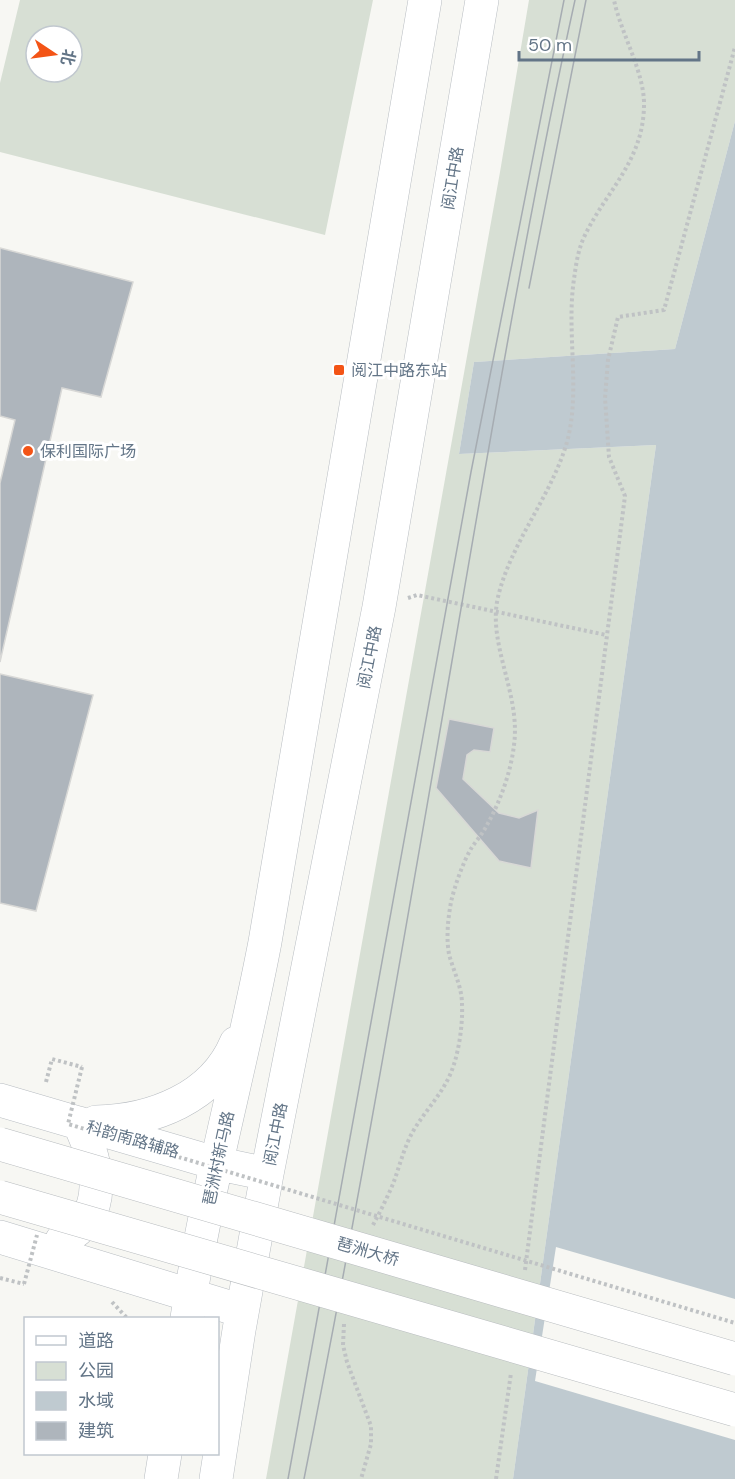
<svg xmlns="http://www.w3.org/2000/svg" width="735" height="1479" font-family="'DM Sans','Noto Sans SC',sans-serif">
<rect width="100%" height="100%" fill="#f7f7f3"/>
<path fill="#d7dfd4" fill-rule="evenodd" d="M20,0H373L325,235L0,152V83ZM36,36H72V72H36Z
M529,0H735V121L675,349L474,362L459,454L656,445L513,1479H266L500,172Z"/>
<path fill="#bfcad0" d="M735,121V1479H513L656,445L459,454L474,362L675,349Z"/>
<path fill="#f7f7f3" d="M556,1247L735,1299V1440L535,1381Z"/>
<path fill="#aeb5bc" stroke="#d8d8d6" stroke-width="1.5" d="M0,248L133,282L101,397L62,388L0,662V483L15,420L0,416Z
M0,674L93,695L36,911L0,903Z
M449,719L494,728L490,752L474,750L467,755L463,779L499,813L519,818L538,810L531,868L499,861L436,788Z"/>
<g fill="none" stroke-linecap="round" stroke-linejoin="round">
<defs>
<path id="secondary" d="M0,1100L215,1163L267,1174
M96,1122C152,1121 213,1098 236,1043
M0,1237L242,1311
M62,1240C111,1215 98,1163 79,1123
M187,1318C206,1191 241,1068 265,942L425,0
M161,1479L165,1454
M216,1479L239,1330L267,1174L379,607L482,0"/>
</defs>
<use href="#secondary" stroke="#b8bdc2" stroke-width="34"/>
<path stroke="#bfc2c4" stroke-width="4" stroke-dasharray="3 3" stroke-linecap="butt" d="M408,598L417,595L606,635
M46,1082L52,1059L82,1067
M373,1225C380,1212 387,1198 393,1184C399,1168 403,1151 411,1135C421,1116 437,1100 447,1081C458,1061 463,1027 462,1004C462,987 453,970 449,954C446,937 448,919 451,902C455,885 463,862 472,847C477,840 483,833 487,825C500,802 511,772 514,745C521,694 487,644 498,597C511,542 551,497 567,442C581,391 566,332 574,279C576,265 578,249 585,235C607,190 643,161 644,106C645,73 621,34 614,0
M525,1270L625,496L609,457L605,398L608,360L618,317L664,310L735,47
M0,1278L24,1284
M112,1302L127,1318
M344,1324L343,1345L347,1362L371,1426V1444L361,1479
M496,1479L511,1373"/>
<use href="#secondary" stroke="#fff" stroke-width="33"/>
<path stroke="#a6acb2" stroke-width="1.5" d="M529,288L586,0
M288,1479L471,472L564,0
M304,1479C358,1207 405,934 452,661C490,440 527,219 575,0"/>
<defs>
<path id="highway-bridge" d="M0,1144L735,1359
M0,1197L735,1410"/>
</defs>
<use href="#highway-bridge" stroke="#b8bcbf" stroke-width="34" stroke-linecap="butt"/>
<path stroke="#bfc2c4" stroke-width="4" stroke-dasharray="3 3" stroke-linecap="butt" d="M82,1067L68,1124L735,1323
M24,1284L37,1235"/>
<use href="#highway-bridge" stroke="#fff" stroke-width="33"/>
</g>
<g fill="#f35416" stroke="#fff" stroke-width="2">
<rect x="333" y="364" width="12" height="12" rx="3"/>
<circle cx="28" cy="451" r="6"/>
</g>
<g text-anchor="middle" stroke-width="6" stroke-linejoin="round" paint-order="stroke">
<g font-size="16" fill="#637587" stroke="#fff">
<text transform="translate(452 178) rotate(-81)" y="6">阅江中路</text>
<text transform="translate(369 657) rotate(-79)" y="6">阅江中路</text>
<text transform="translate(275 1134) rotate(-79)" y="6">阅江中路</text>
<text transform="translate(133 1139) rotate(16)" y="6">科韵南路辅路</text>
<text transform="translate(218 1158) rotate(-78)" y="6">琶洲村新马路</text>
<text transform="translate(368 1251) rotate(16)" y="6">琶洲大桥</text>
</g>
<g font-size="16" fill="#637587" stroke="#fff" text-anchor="start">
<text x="351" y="376">阅江中路东站</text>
<text x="40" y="457">保利国际广场</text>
</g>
</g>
<rect x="24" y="1317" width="195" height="138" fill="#ffffff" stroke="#c1c8cf" stroke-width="1.5"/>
<rect x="36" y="1336" width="30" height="9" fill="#ffffff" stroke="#c1c8cf" stroke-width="1.5"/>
<text x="78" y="1347" font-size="18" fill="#637587">道路</text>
<rect x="36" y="1362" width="30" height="18" fill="#d7dfd4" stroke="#c1c8cf" stroke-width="1.5"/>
<text x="78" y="1377" font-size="18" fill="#637587">公园</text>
<rect x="36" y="1392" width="30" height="18" fill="#bfcad0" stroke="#c1c8cf" stroke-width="1.5"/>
<text x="78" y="1407" font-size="18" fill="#637587">水域</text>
<rect x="36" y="1422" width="30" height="18" fill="#aeb5bc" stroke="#c1c8cf" stroke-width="1.5"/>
<text x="78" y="1437" font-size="18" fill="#637587">建筑</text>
<g transform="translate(54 54) rotate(103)"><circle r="28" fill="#ffffff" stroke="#c1c8cf" stroke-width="1.5"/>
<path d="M0-4.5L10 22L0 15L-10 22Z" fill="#f35416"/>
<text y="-9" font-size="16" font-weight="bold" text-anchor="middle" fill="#637587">北</text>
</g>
<path d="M519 51v9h180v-9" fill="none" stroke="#637587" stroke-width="3"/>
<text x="528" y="51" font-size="18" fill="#637587" stroke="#ffffff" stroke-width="4.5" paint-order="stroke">50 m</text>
</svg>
